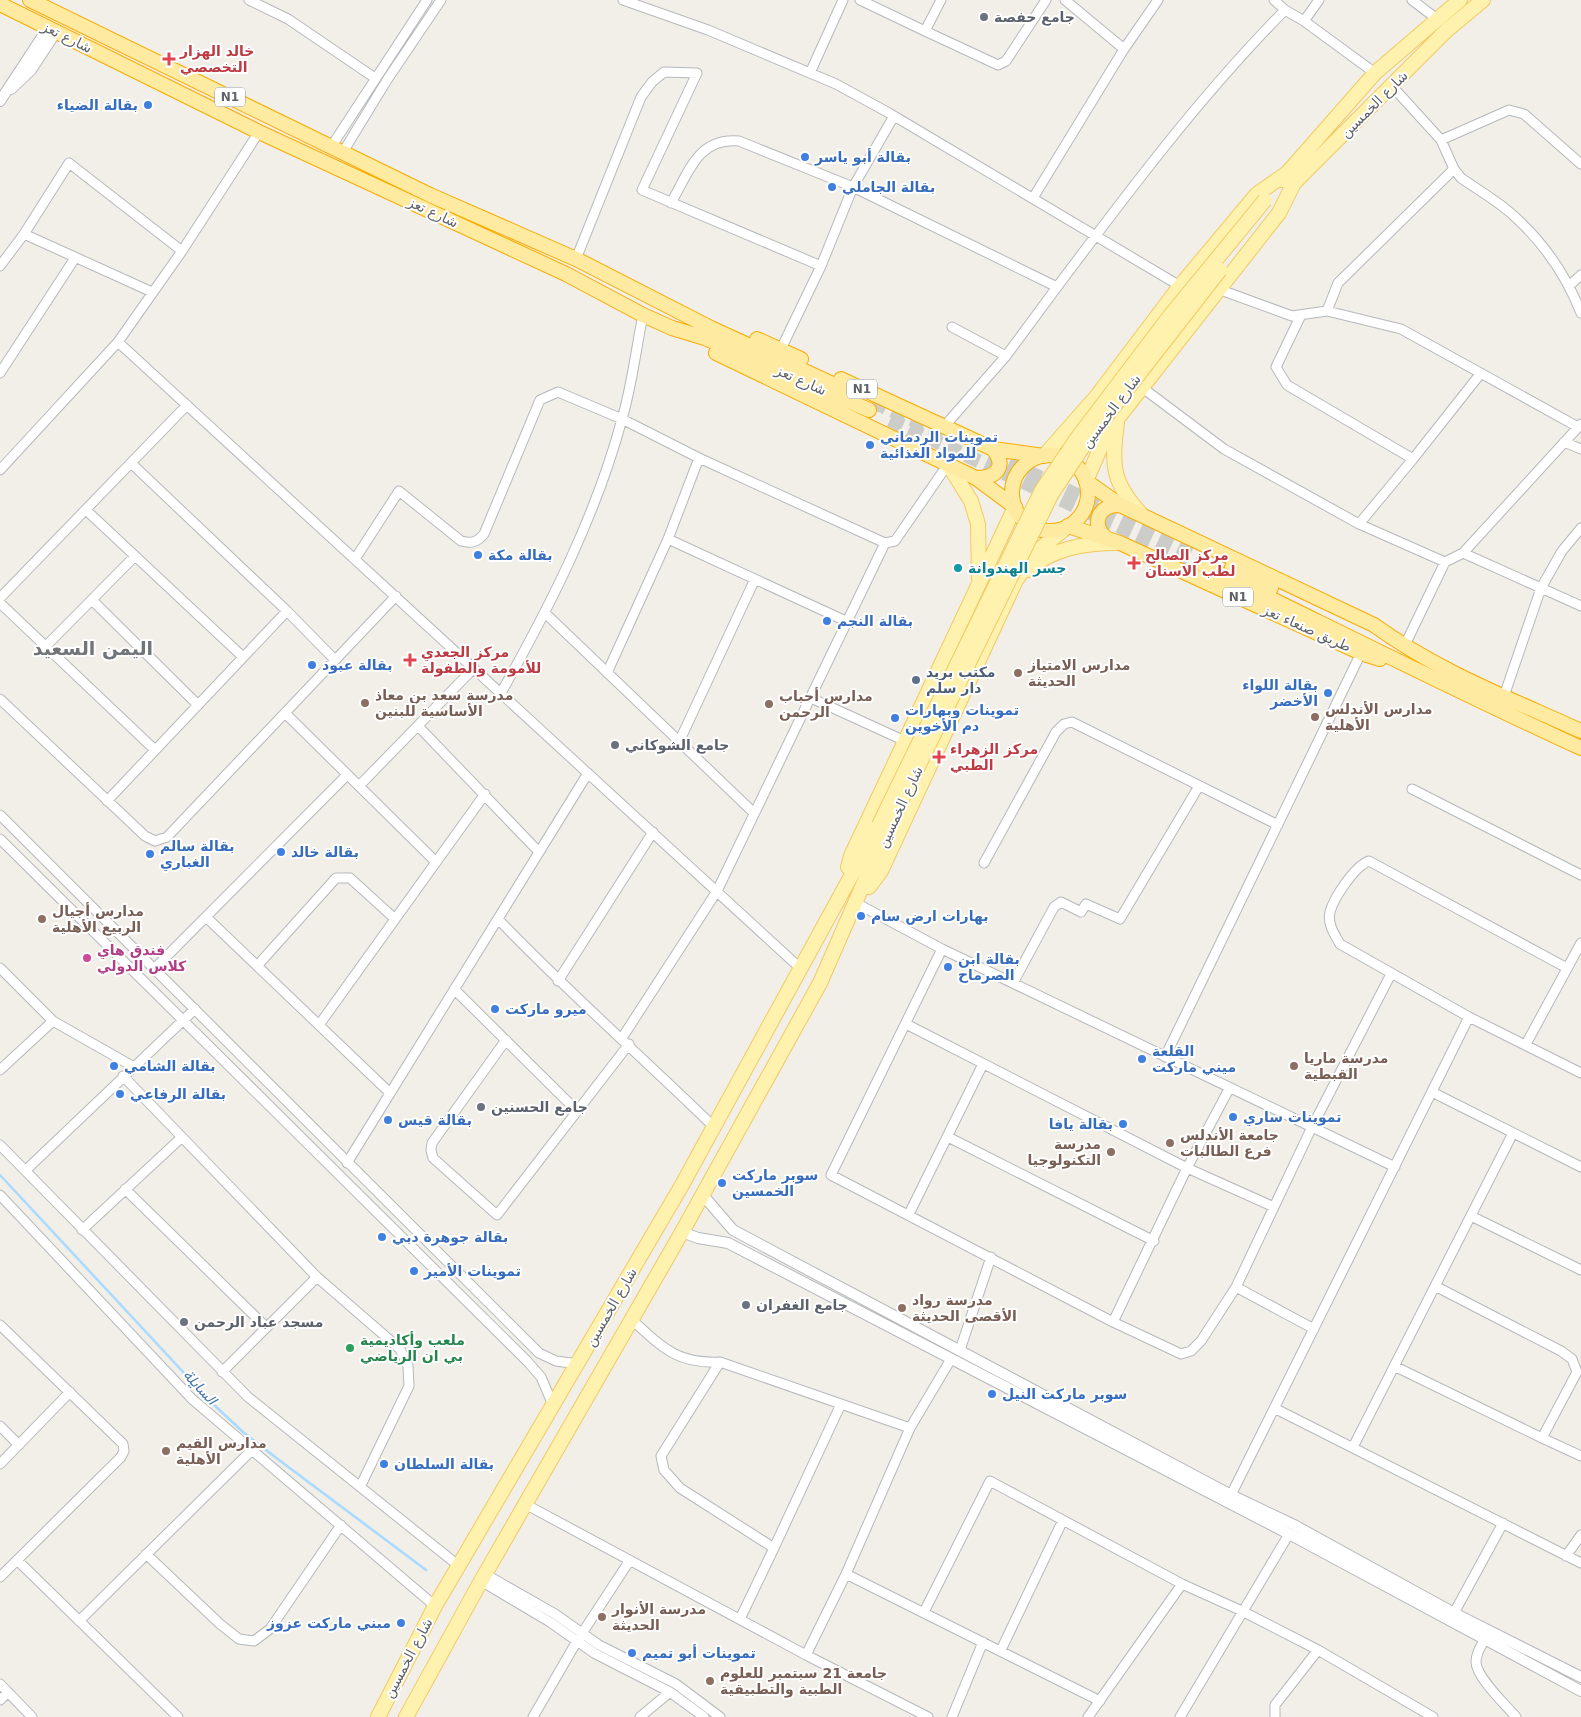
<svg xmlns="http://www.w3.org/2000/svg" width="1581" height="1717" font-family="'DejaVu Sans',Vazirmatn,sans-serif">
<rect width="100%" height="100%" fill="#f1efe8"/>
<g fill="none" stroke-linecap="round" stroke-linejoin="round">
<path stroke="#aadaff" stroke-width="2.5" d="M0,1175L212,1403L243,1432L279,1460L426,1570"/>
<path stroke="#ccccc8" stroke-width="14" stroke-dasharray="14 7" stroke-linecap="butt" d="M873,402L954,438
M890,420L1204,566
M990,454L1208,557"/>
<defs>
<path id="minor" d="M249,0L288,19L375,78
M623,0L708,30L836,84L889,113L1180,286
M860,0L925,31L941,0
M1065,0L1124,49
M1412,0L1437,19
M1285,10L1304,21L1319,0
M1304,21L1375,73
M925,31L998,65L1006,61L1046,0
M810,73L843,0
M1392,86L1441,140L1454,169L1461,178C1478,190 1498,201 1514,216C1544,243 1566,275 1581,313
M1441,140L1509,110L1524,114L1581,164
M331,147L427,0
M343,152L387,80L441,0
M1033,198L1124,49L1158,0
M671,203C689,172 698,137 739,141L853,187L1057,287L1006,356L952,327
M24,234L152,292
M576,259L641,97L652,82L664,72L697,73L642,190L821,266
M0,266L24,234L69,163L182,251
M1570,285L1581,275
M1057,287C1129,191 1201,95 1285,10L1274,0
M1218,289L1292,316L1327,311L1401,329L1578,427
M1327,311L1338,283L1454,169
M1301,315L1276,367L1287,385L1413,459L1481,373
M118,342L800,968
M781,349L821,266L853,187L894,116
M0,373L75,258
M1140,386L1224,449L1359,524
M947,428L949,421L1006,356
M1564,442L1581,449
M1413,459L1359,524L1445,562
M131,463L287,611L335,660
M0,470L118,342L182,251L259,132
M86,510L243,657
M668,539L848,622
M1463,553L1581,606
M355,559L399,491L461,541C472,544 477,542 484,534L540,400L558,392L622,419L699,458L885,543L895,541L948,464
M0,598L187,405
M92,600L198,705
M0,603L155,750
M545,613L754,813
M46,646L135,556
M1404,647L1445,562L1463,553L1581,424
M607,673L668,539L699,458
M501,693C550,606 596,516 622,419C632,385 636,349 643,315
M1504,696L1541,588L1562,551L1581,528
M811,698L905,741
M0,699L145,836L155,841L167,837L396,596
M285,713L435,861
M418,726L539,852
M679,742L755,579
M359,786L474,668
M1412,789L1581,875
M107,801L287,611
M0,815L539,1353L556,1361L578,1364
M0,839L527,1361L541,1377L553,1405
M984,863L1056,732L1064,724L1072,722L1278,825
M856,903L942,949L1395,1167
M206,917L390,1093
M498,919C567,991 642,1057 714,1127
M942,949L831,1175L1113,1322L1181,1354L1191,1351L1201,1341L1236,1287L1311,1129L1391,974
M257,966L336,878H350L394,918
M0,968L53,1021L134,1067
M1567,968L1369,861C1355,866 1334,897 1330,912C1327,924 1335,935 1340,944L1469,1017L1581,1073
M154,969L347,775
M558,981L653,832
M1013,983L1054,907L1061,902L1081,912L1086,904L1120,919L1199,786
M454,989L577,1111
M906,1024L1187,1168L1274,1207
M319,1025L485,794
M622,1038L717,891L885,543
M506,1040L432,1143L431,1150L433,1158L497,1215L629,1044
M1526,1044L1581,943
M1165,1057L1361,653
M0,1070L53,1021
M123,1076L317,1277L400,1349L408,1366L409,1386L360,1487
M1432,1092L1581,1167
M948,1137L1154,1241
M0,1145L248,1397L459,1566
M347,1163L588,773
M26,1170L195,1009
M125,1189L265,1326
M0,1195L192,1399L435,1606
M909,1214L983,1064
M1471,1216L1581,1270
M82,1230L181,1138
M1236,1287L1314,1329
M631,1319C662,1347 676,1364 720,1362L910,1428
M1113,1322L1187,1168L1229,1089
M0,1325L123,1444L124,1451L121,1457L0,1577
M960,1350L991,1257
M720,1362L661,1456L664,1470L680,1488L774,1548L740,1619
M1394,1366L1542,1438L1577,1372L1572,1359L1561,1351L1435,1286
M222,1372L317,1277
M1274,1408L1581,1563
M0,1426L19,1445
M1542,1438L1581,1456
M1353,1447L1513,1133
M0,1464L70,1392
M1231,1495L1469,1017
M525,1504L806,1655L928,1717
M774,1548L841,1404
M146,1554L220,1624L239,1639L254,1641L270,1629L341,1525
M1566,1556L1581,1535
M17,1560L178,1717
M485,1574L555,1614L599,1645L676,1684L720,1717
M846,1574L1100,1701
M481,1581L550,1622L594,1653L670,1692L704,1717
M924,1612L990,1481L1182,1584L1242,1611L1318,1650L1433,1717
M1454,1613L1503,1523
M79,1621L252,1450
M1485,1639C1481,1646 1476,1653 1476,1662C1476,1677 1506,1705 1516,1717
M1001,1650L1063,1520
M806,1655L846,1574L910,1428L951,1359
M0,1684L32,1717
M0,1700L8,1692
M533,1717L577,1641L630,1560
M640,1717L670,1692
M952,1717L983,1642
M1088,1717L1182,1584
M1180,1717L1289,1534
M1275,1717V1705L1318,1650"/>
<path id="tertiary" d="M11,89L31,70L56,32
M0,101L48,28
M702,1194L733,1230L1231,1495L1294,1525L1454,1613L1581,1677
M682,1232L698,1238L728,1243L1289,1534L1581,1691"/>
<path id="primary" d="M1281,180L1375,73L1460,0
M1290,187L1447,30L1483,0
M1117,423C1111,465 1112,483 1142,515
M1044,456L1096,397L1180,286L1257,194L1287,173
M948,464L971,501L978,524L979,579
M1086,481L1103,442L1118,418L1279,213L1295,181
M1028,570C1053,548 1085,543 1118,543
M848,867L851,856L1015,507
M869,887L881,871L1016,580L1040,549L1068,526
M378,1717L435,1606L682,1185L879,825
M406,1717L481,1581L682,1232L820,983L887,830"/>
<path id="trunk" d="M30,0L430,195L576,259L711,328L848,391
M0,4L259,132L566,274L643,315L672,328L705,338L869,410
M757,339L801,359
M716,353L976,478L1015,507
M841,379L993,449L1044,456
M1012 493a38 38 0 1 1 76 0a38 38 0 1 1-76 0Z
M976,478C997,478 1007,466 993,449
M1086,481L1120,505L1374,625C1437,671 1511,699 1581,731
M1068,526L1120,543L1361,653L1380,659
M1106,538C1090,524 1099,504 1120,505
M1204,566C1330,627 1454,690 1581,748
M1232,568L1271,588"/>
</defs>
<use href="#minor" stroke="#b5b8bc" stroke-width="11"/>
<use href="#tertiary" stroke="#b5b8bc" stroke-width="12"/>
<use href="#primary" stroke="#f2c960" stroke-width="16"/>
<use href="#trunk" stroke="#f9ab00" stroke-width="16"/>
<use href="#minor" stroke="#fff" stroke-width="9"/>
<use href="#tertiary" stroke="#fff" stroke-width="10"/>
<use href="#primary" stroke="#fff2af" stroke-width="14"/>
<use href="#trunk" stroke="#feeaa1" stroke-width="14"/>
<defs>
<path id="primary-bridge" d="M879,825L1042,490L1078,437L1169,317L1265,200
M887,830L1051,495L1086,442L1220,270"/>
</defs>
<use href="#primary-bridge" stroke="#f2c960" stroke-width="16" stroke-linecap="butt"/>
<use href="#primary-bridge" stroke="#fff2af" stroke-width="14"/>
</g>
<g fill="#6b7280" stroke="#fff" stroke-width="2">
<circle cx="984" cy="17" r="5"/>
<circle cx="615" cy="745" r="5"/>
<circle cx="481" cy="1107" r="5"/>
<circle cx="746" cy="1305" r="5"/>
<circle cx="184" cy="1322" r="5"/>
</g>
<g fill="#e0444e" stroke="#fff" stroke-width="2">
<path d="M166.5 51.5h5v5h5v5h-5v5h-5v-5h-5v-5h5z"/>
<path d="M1131.5 555.5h5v5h5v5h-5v5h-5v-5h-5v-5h5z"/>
<path d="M407.5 652.5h5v5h5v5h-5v5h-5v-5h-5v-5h5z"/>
<path d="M936.5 749.5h5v5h5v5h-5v5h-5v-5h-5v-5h5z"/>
</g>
<g fill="#3f7fe0" stroke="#fff" stroke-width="2">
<circle cx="148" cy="105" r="5"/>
<circle cx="805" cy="157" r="5"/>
<circle cx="832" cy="187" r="5"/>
<circle cx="870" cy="445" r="5"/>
<circle cx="478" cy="555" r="5"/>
<circle cx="827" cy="621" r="5"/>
<circle cx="312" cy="665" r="5"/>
<circle cx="1328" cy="693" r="5"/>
<circle cx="895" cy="718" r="5"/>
<circle cx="281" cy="852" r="5"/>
<circle cx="150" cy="854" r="5"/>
<circle cx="861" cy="916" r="5"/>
<circle cx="948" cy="967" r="5"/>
<circle cx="495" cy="1009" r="5"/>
<circle cx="1142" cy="1059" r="5"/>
<circle cx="114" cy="1066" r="5"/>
<circle cx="120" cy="1094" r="5"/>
<circle cx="1233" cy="1117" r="5"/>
<circle cx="388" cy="1120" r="5"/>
<circle cx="1123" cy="1124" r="5"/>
<circle cx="722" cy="1183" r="5"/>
<circle cx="382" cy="1237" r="5"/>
<circle cx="414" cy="1271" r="5"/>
<circle cx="992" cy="1394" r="5"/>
<circle cx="384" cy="1464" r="5"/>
<circle cx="401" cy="1623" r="5"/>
<circle cx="632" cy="1653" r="5"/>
</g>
<circle fill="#0f9aa8" stroke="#fff" stroke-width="2" cx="958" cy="568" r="5"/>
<g fill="#8d6e63" stroke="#fff" stroke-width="2">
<circle cx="1018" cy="673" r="5"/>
<circle cx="365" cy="703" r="5"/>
<circle cx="769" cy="704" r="5"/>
<circle cx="1315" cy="717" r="5"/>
<circle cx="42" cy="919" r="5"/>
<circle cx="1294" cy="1066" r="5"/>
<circle cx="1170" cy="1143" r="5"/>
<circle cx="1111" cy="1152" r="5"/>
<circle cx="902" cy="1308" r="5"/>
<circle cx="166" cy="1451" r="5"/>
<circle cx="602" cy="1617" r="5"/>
<circle cx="710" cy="1681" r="5"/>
</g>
<circle fill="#5c6f8a" stroke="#fff" stroke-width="2" cx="916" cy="680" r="5"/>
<circle fill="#d1479c" stroke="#fff" stroke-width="2" cx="87" cy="958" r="5"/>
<circle fill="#2e9e5b" stroke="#fff" stroke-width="2" cx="350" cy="1348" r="5"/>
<g text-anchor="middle" stroke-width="4" stroke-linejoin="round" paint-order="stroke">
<g fill="#fff" stroke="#8f9295" stroke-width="1">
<rect x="215" y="87.5" width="30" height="19" rx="4"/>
<rect x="847" y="379.5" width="30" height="19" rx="4"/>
<rect x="1223" y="587.5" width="30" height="19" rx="4"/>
</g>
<g font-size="12" font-weight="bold" fill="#5f6368">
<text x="230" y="101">N1</text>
<text x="862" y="393">N1</text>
<text x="1238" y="601">N1</text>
</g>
<g font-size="14" font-weight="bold" fill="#5b616d" stroke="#fff" text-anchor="start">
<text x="994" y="22">جامع حفصة</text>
<text x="625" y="750">جامع الشوكاني</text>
<text x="491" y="1112">جامع الحسنين</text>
<text x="756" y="1310">جامع الغفران</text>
<text x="194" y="1327">مسجد عباد الرحمن</text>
</g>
<g font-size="14" fill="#5f6368" stroke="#fff">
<text transform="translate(67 37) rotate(26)" y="5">شارع تعز</text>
<text transform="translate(1374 104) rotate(-45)" y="5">شارع الخمسين</text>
<text transform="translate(433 212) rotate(25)" y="5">شارع تعز</text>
<text transform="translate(801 380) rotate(24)" y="5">شارع تعز</text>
<text transform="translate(1111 411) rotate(-53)" y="5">شارع الخمسين</text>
<text transform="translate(1307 628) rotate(24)" y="5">طريق صنعاء تعز</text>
<text transform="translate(900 807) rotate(-65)" y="5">شارع الخمسين</text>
<text transform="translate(611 1307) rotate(-60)" y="5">شارع الخمسين</text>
<text transform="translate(408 1658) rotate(-62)" y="5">شارع الخمسين</text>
</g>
<g font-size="14" font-weight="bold" fill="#be3a42" stroke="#fff" text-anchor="start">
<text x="180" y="56">خالد الهزار<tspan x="180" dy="16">التخصصي</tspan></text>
<text x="1145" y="560">مركز الصالح<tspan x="1145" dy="16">لطب الاسنان</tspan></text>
<text x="421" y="657">مركز الجعدي<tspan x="421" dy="16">للأمومة والطفولة</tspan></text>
<text x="950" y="754">مركز الزهراء<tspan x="950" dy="16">الطبي</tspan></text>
</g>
<g font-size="14" font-weight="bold" fill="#366cbe" stroke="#fff" text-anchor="start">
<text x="138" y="110" text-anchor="end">بقالة الضياء</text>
<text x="815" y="162">بقالة أبو ياسر</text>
<text x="842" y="192">بقالة الجاملي</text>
<text x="880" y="442">تموينات الردماني<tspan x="880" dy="16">للمواد الغذائية</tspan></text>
<text x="488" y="560">بقالة مكة</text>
<text x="837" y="626">بقالة النجم</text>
<text x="322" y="670">بقالة عبود</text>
<text x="1318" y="690" text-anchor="end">بقالة اللواء<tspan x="1318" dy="16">الأخضر</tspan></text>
<text x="905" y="715">تموينات وبهارات<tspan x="905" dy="16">دم الأخوين</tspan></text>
<text x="160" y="851">بقالة سالم<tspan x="160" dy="16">الغباري</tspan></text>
<text x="291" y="857">بقالة خالد</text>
<text x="871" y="921">بهارات ارض سام</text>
<text x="958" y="964">بقالة ابن<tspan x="958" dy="16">الصرماح</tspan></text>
<text x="505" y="1014">ميرو ماركت</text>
<text x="1152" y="1056">القلعة<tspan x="1152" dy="16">ميني ماركت</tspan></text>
<text x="124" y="1071">بقالة الشامي</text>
<text x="130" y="1099">بقالة الرفاعي</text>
<text x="1243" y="1122">تموينات ساري</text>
<text x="398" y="1125">بقالة قيس</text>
<text x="1113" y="1129" text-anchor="end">بقالة يافا</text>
<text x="732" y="1180">سوبر ماركت<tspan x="732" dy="16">الخمسين</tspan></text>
<text x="392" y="1242">بقالة جوهرة دبي</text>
<text x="424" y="1276">تموينات الأمير</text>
<text x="1002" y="1399">سوبر ماركت النيل</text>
<text x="394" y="1469">بقالة السلطان</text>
<text x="391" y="1628" text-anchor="end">مبني ماركت عزوز</text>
<text x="642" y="1658">تموينات أبو تميم</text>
</g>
<g font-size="14" font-weight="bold" fill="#0d838f" stroke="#fff" text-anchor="start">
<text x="968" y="573">جسر الهندوانة</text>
</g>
<g font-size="14" font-weight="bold" fill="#785e54" stroke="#fff" text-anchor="start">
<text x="1028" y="670">مدارس الامتياز<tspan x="1028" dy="16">الحديثة</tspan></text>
<text x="375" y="700">مدرسة سعد بن معاذ<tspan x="375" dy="16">الأساسية للبنين</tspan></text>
<text x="779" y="701">مدارس أحباب<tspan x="779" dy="16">الرحمن</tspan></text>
<text x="1325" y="714">مدارس الأندلس<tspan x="1325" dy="16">الأهلية</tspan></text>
<text x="52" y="916">مدارس أجيال<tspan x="52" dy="16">الربيع الأهلية</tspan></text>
<text x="1304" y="1063">مدرسة ماريا<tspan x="1304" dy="16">القبطية</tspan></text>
<text x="1180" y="1140">جامعة الأندلس<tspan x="1180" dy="16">فرع الطالبات</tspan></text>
<text x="1101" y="1149" text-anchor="end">مدرسة<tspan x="1101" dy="16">التكنولوجيا</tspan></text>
<text x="912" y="1305">مدرسة رواد<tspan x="912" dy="16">الأقصى الحديثة</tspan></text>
<text x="176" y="1448">مدارس القيم<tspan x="176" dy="16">الأهلية</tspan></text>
<text x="612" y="1614">مدرسة الأنوار<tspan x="612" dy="16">الحديثة</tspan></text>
<text x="720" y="1678">جامعة 21 سبتمبر للعلوم<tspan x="720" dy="16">الطبية والتطبيقية</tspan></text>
</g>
<g font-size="14" font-weight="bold" fill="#4e5e75" stroke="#fff" text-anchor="start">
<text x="926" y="677">مكتب بريد<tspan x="926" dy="16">دار سلم</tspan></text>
</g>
<g font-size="14" font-weight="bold" fill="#b23c85" stroke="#fff" text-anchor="start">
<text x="97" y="955">فندق هاي<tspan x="97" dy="16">كلاس الدولي</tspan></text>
</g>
<g font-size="14" font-weight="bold" fill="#27864d" stroke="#fff" text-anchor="start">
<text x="360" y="1345">ملعب وأكاديمية<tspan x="360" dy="16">بي ان الرياضي</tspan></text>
</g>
<g font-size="15" font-style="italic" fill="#4174aa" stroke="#fff">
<text transform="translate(200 1387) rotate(47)" y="5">السايلة</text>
</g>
<g font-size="19" font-weight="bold" fill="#70757a" stroke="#fff">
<text x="93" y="655">اليمن السعيد</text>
</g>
</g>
</svg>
